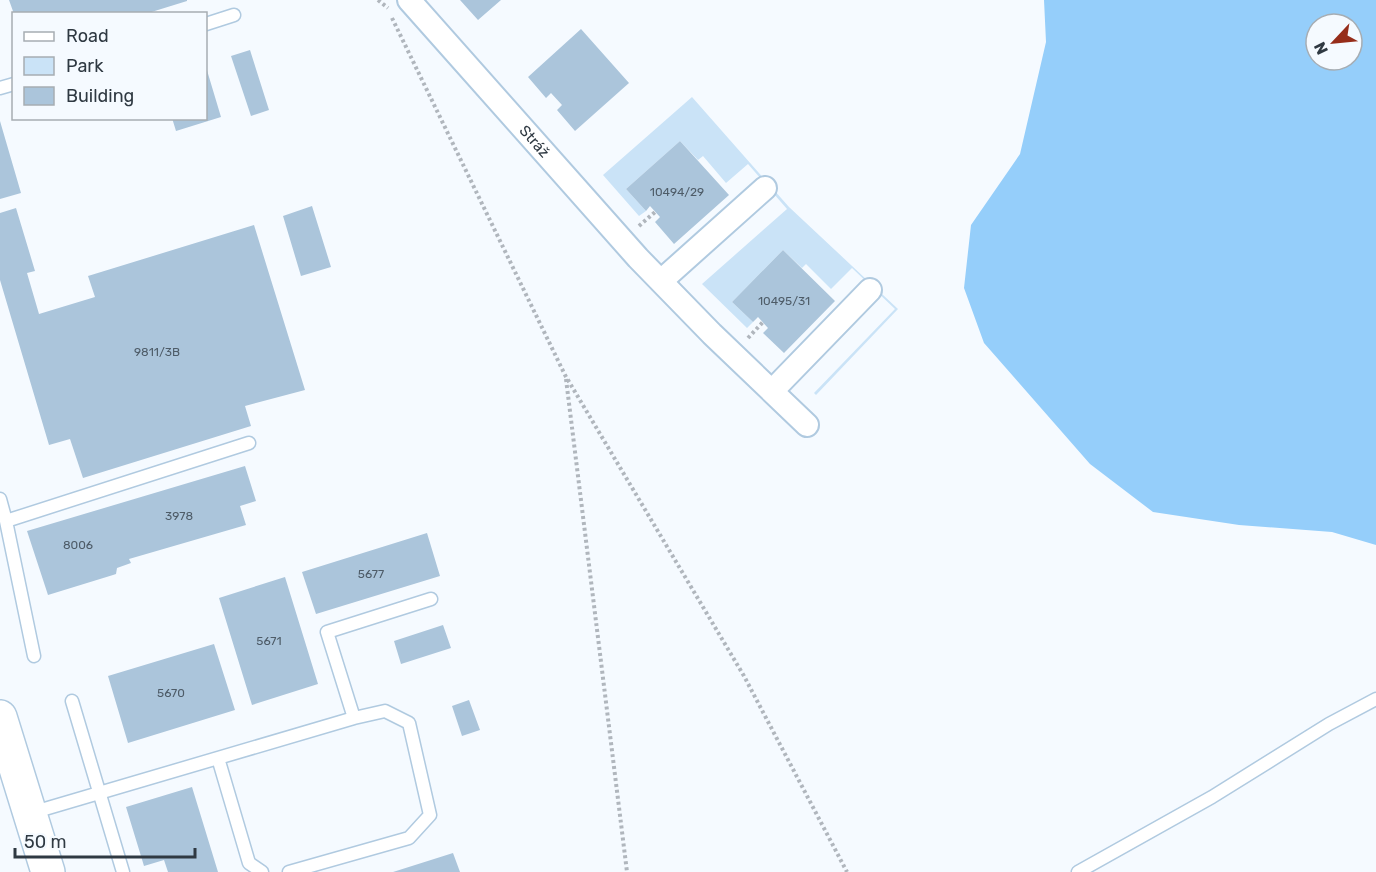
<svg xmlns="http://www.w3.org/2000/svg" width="1376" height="872" font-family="Rubik,sans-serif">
<rect width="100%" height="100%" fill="#f5faff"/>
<path fill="#cae3f7" d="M692,97L789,207L898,309L816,395L814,393L895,309L852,268L831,289L806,264L802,268L783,250L732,302L753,322L747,328L702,284L787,209L748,164L726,183L703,156L698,160L680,141L626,189L646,211L639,216L603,175Z"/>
<path fill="#95cefa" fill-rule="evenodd" d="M1044,0H1376V545L1332,532L1239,525L1153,512L1090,464L984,343L964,288L971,225L1020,154L1046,42ZM1316,24H1352V60H1316Z"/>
<path fill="#abc5db" d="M9,0H187V1L145,14H14Z
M460,0H501L478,20Z
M581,29L629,83L575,131L557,110L562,105L551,93L546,98L528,77Z
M250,50L269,110L251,116L231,56Z
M206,67L221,117L176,131L172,118H206Z
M0,121L21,193L0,199Z
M680,141L729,195L674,244L655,222L660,217L650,206L646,211L626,189Z
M312,206L331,267L301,276L283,216Z
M16,208L35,271L27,273L39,314L95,297L88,276L254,225L305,390L245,406L251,426L83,478L70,439L49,445L0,280V213Z
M783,250L835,301L784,353L763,333L768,328L758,317L753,322L732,302Z
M245,466L256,501L240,506L246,525L129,559L131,563L117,568L116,574L113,575L48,595L27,531Z
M427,533L440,576L316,614L302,572Z
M285,577L318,684L252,705L219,598Z
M443,625L451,648L401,664L394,641Z
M214,644L235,710L128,743L108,676Z
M469,700L480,730L462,736L452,706Z
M192,787L218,872H168L164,860L144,866L126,807Z
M453,853L460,872H393Z"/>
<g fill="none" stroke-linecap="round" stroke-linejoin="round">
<defs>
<path id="lane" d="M206,24L234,15
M0,88L14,84
M0,499L6,521L34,656
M6,521L249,443
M72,701L123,872
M354,718L327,632L431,599
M218,758L249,863L262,872
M31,813L354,718L385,711L409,723L430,815L409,838L289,872
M1078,872L1212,797L1329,724L1376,699"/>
<g id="street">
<path id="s1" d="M409,0L638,258L712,334L807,425"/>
<path d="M661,281L765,188"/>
<path d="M772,391L870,290"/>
</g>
<path id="secondary" d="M0,717L48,872"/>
</defs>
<use href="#lane" stroke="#b0cae0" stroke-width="15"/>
<use href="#street" stroke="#b0cae0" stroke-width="26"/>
<use href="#secondary" stroke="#b0cae0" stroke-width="36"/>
<path stroke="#b0b6bd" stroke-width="4" stroke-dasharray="3 3" stroke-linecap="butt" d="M378,0L388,8
M392,18L565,375L744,676L847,872
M639,226L655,212
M748,338L763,322
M566,379L627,872"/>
<use href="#lane" stroke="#fff" stroke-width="12"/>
<use href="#street" stroke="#fff" stroke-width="22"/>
<use href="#secondary" stroke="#fff" stroke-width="33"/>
</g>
<g text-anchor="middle" stroke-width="4.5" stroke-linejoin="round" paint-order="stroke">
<g font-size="12" fill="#4e5c68">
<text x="677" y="196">10494/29</text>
<text x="784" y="305">10495/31</text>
<text x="157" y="356">9811/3B</text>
<text x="179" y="520">3978</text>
<text x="78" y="549">8006</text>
<text x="371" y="578">5677</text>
<text x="269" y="645">5671</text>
<text x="171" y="697">5670</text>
</g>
<g font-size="15" fill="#2f3942" stroke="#f5faff">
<text dy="5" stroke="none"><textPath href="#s1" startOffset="189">Stráž</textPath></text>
</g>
</g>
<rect x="12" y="12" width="195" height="108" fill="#f5faff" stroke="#a6adb3" stroke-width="1.5"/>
<rect x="24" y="32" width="30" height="9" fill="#ffffff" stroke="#a6adb3" stroke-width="1.5"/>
<text x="66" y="42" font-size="18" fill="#2f3942">Road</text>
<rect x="24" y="57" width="30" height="18" fill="#cae3f7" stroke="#a6adb3" stroke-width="1.5"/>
<text x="66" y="72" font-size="18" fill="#2f3942">Park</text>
<rect x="24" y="87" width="30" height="18" fill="#abc5db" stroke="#a6adb3" stroke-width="1.5"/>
<text x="66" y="102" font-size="18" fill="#2f3942">Building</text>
<g transform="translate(1334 42) rotate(244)"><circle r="28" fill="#f5faff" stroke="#a6adb3" stroke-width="1.5"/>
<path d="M0-4.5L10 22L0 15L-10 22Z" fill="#962d1a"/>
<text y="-9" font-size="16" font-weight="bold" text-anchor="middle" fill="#2f3942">N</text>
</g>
<path d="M15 848v9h180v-9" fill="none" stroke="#2f3942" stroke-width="3"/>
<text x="24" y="848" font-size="18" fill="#2f3942" stroke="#f5faff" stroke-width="4.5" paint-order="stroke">50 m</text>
</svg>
